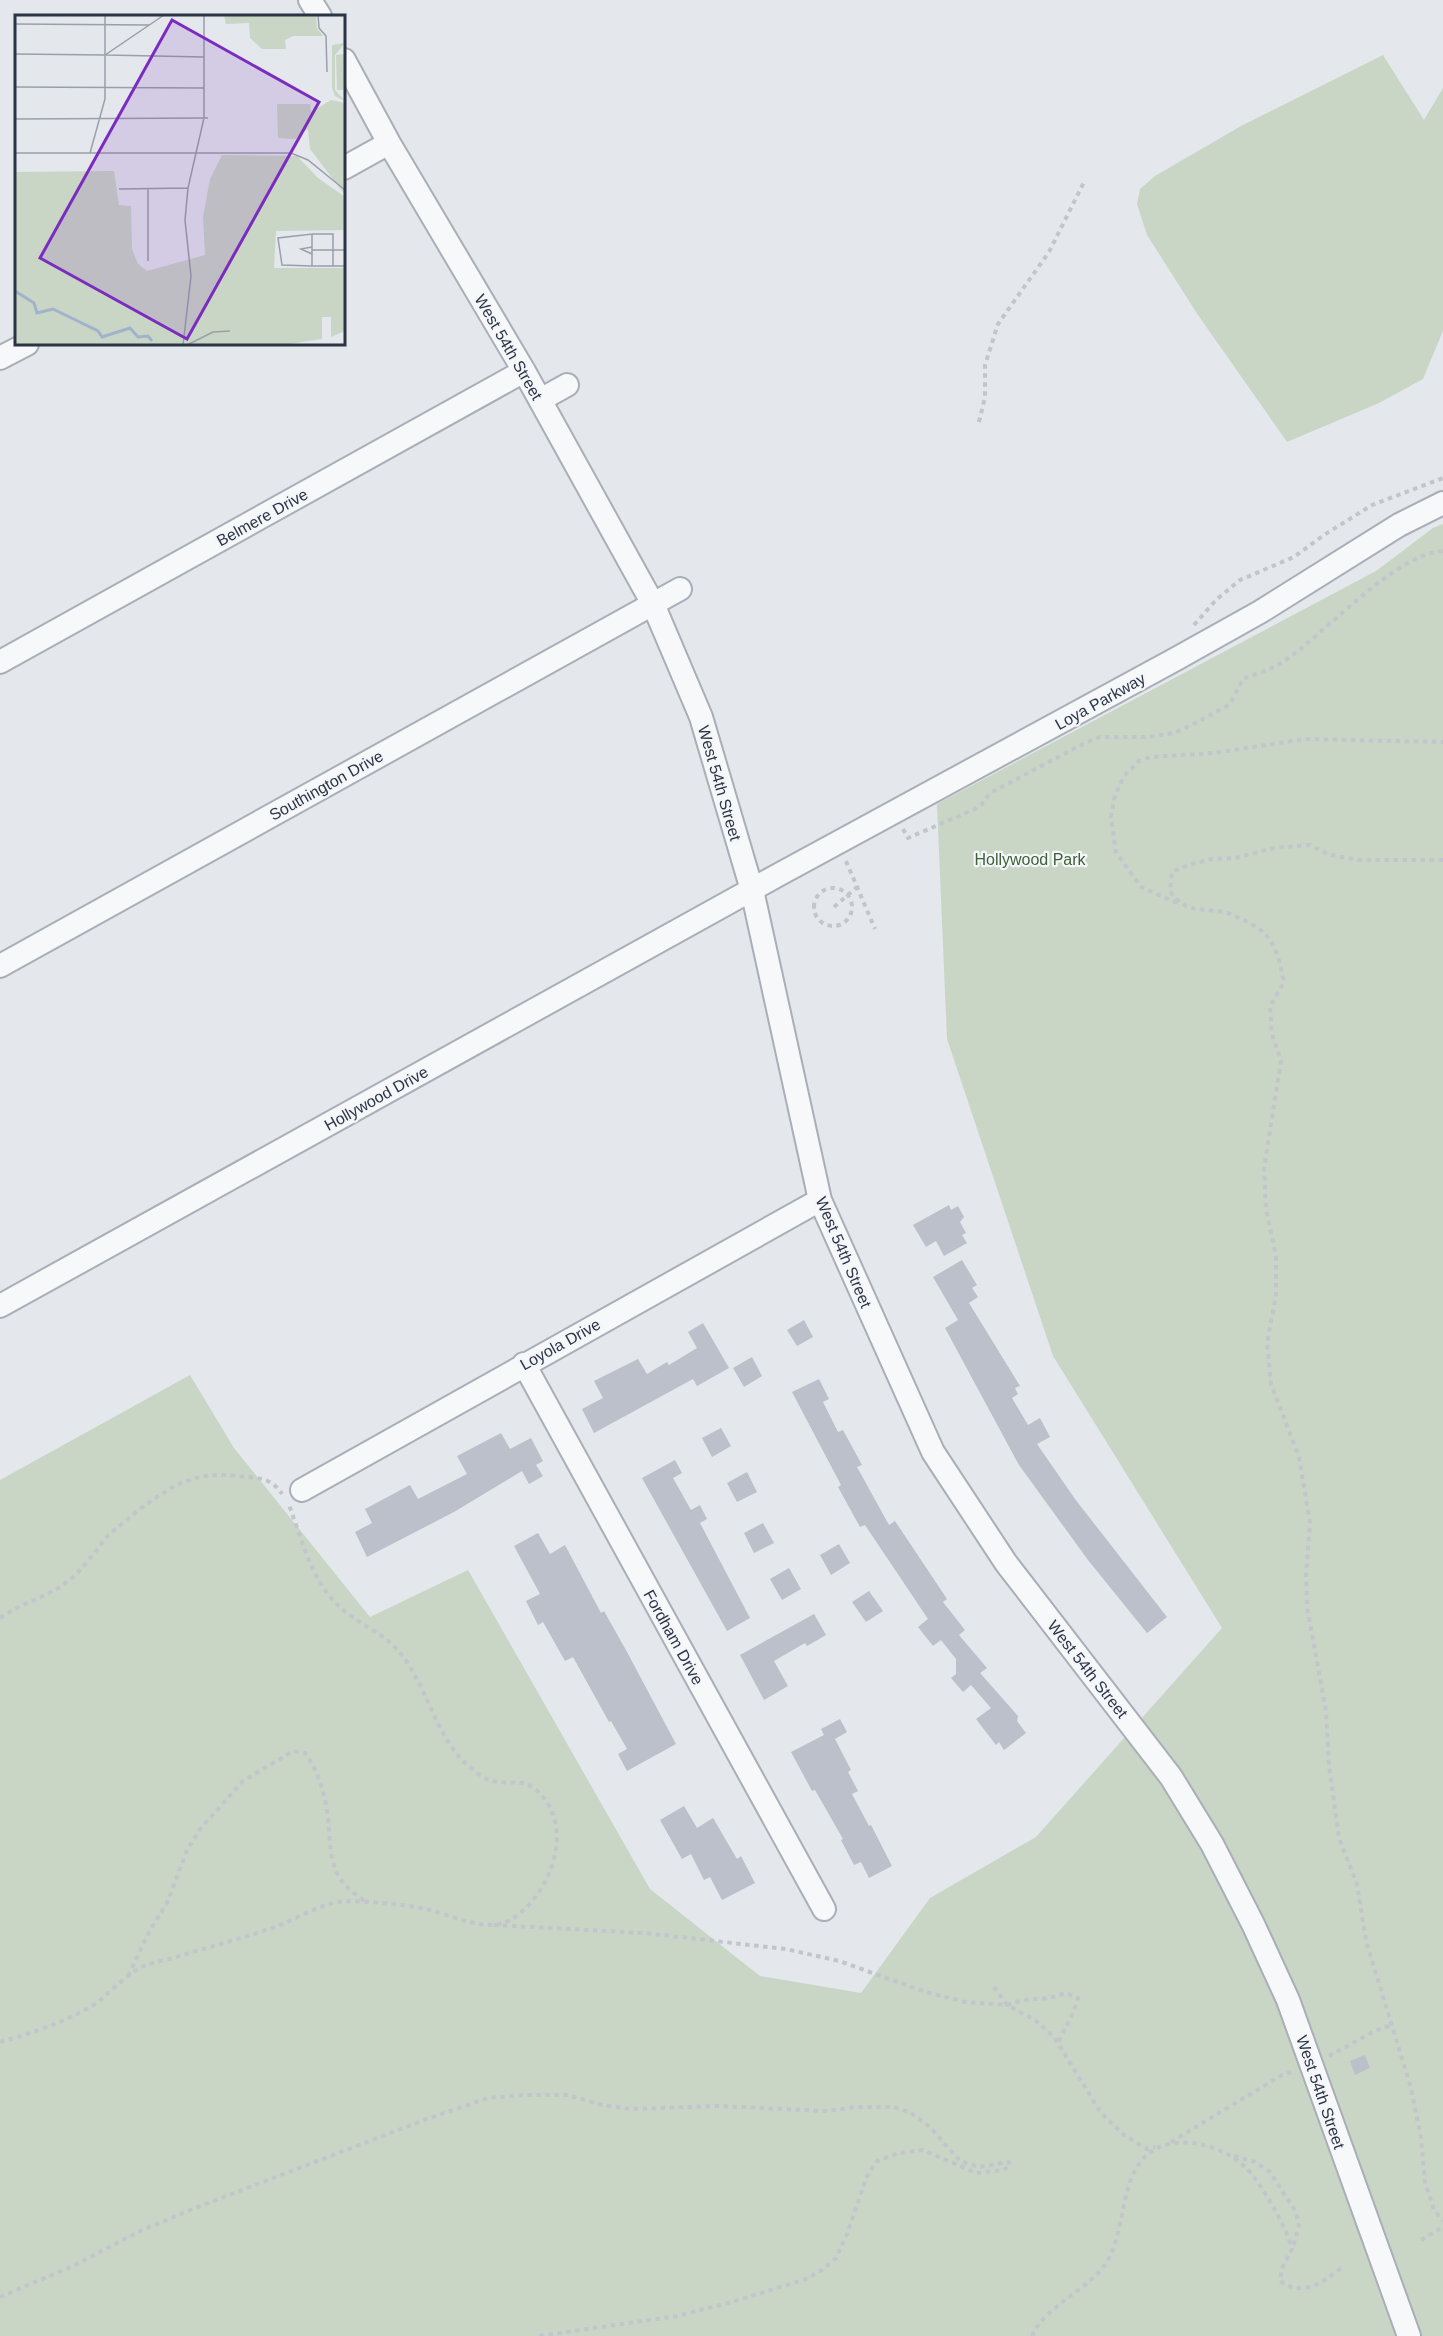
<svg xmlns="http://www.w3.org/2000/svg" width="1443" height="2336" font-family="Arial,sans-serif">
<rect width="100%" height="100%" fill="#e4e7ec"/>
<path fill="#c9d6c5" d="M1383,55L1424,120L1443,88V331L1423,379L1379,403L1287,442L1198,315L1147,235L1137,204L1140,189L1155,176L1241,126Z
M1443,524V2336H0V1480L190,1375L234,1448L370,1617L468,1570L650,1889L760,1976L861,1993L930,1898L1036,1837L1222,1628L1053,1356L947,1039L937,804L1376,571L1433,528Z"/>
<path fill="#bbc0ca" d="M949,1205L951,1210L958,1206L964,1217L960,1222L966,1233L962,1235L967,1243L944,1256L936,1241L926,1247L913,1225Z
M962,1260L977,1285L972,1288L978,1297L969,1303L1020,1386L1015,1388L1018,1394L1012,1398L1028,1425L1040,1418L1050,1437L1037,1444L1075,1499L1167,1617L1147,1633L1088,1560L1019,1465L945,1328L958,1320L933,1277Z
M804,1320L813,1337L797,1346L787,1330Z
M703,1323L729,1368L697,1386L693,1379L594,1433L582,1409L603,1398L594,1381L638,1359L647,1374L667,1362L669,1365L697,1348L688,1332Z
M752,1357L762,1376L744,1387L733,1368Z
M819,1379L829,1399L823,1402L838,1432L843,1430L862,1465L857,1467L889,1525L895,1521L947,1599L943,1602L965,1630L959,1635L987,1668L980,1673L1018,1716L1017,1721L1026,1733L1004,1750L999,1742L996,1745L976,1719L991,1708L971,1685L963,1692L951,1678L956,1674V1659L941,1640L933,1646L918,1627L928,1619L865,1525L860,1527L838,1487L841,1485L792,1392Z
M721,1428L731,1446L712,1457L702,1438Z
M501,1433L510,1449L531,1438L543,1461L536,1465L543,1476L529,1484L522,1471L454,1512L367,1557L355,1532L372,1523L365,1509L410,1485L418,1499L467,1474L457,1456Z
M675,1460L682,1473L673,1478L691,1510L700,1505L707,1519L700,1523L750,1618L727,1631L642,1478Z
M747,1472L757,1492L737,1502L727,1483Z
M763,1523L774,1543L754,1553L744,1533Z
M538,1533L550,1554L565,1545L601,1613L604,1611L627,1652L676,1744L627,1771L618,1754L627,1749L611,1721L609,1722L573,1657L565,1661L543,1622L538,1625L526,1601L540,1594L514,1546Z
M839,1544L850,1563L831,1575L820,1555Z
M789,1568L801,1589L782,1600L770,1579Z
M869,1591L883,1611L866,1622L852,1602Z
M814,1614L826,1635L807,1646L805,1643L774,1661L788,1686L764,1700L740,1655Z
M840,1719L847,1732L835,1739L851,1770L848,1772L858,1791L852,1794L869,1826L871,1825L892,1866L869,1878L861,1862L854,1865L841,1840L843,1839L815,1790L812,1791L791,1752L824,1735L821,1729Z
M684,1806L697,1828L713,1818L737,1859L741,1856L755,1883L722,1900L710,1877L704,1880L691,1854L682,1859L660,1820Z
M1365,2055L1370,2068L1355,2075L1350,2061Z"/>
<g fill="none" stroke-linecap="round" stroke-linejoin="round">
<defs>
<path id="minor" d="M310,0L320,16
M344,60L389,143L524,371L653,604L701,717L752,890L820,1200L933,1452L1006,1563L1171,1777L1212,1844L1253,1924L1288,2000L1409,2336
M344,168L389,143
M0,358L27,344
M540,400L567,385
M0,662L524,371
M0,966L680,589
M0,1306L780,874L1176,659L1260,612L1399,525L1443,503
M524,1364L824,1909
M302,1490L820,1200"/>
</defs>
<use href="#minor" stroke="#a9aeb7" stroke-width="26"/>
<path stroke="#c2c5cb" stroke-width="4" stroke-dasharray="4.5 4.5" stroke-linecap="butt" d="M979,422L985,397V365L998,324L1049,252L1085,180
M1194,625L1216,600L1240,580L1294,557L1324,535L1372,505L1443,478
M903,829L908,838L975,809L981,805L990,793L1083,744L1100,737H1147L1174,733L1196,723L1230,704L1243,679C1255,674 1270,670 1281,663C1325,635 1392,555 1443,551
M1443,860H1358L1331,855L1309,845L1274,848L1236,858L1213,859L1188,865L1172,872L1170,891C1186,914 1197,907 1222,912C1228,912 1234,916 1239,918C1273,932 1277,948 1284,982L1270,1006L1272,1034L1281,1061L1264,1168L1266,1209L1276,1256V1295L1267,1343L1271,1384L1299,1457L1310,1523L1306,1576L1307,1607L1326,1711L1329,1766L1339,1838L1357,1884L1366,1941L1411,2088L1421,2138L1425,2182L1434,2210L1443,2221
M846,861L875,929
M814 907a19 19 0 1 1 38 0a19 19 0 1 1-38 0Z
M1177,903L1141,887L1116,852L1111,817L1115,795L1124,776L1139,761L1151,757L1214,753L1305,739L1443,742
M834,907L857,887
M0,1618C21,1603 48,1597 68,1581C84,1569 94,1552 107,1537C115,1528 126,1521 135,1513C170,1486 193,1471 238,1476C257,1478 271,1477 282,1494
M494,1925L644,1933L786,1949L839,1961L926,1992L965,2002L1007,2005L1023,2000L1050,1998L1066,1993L1078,1998C1074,2014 1065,2027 1058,2043
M128,1976L150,1930L167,1903L187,1850L201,1828L243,1781L293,1751L305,1753C319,1772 325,1794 328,1818C330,1836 329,1855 337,1873C342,1885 355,1894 366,1902
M994,1987L1007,2005L1035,2020L1054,2037L1101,2113L1124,2135L1147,2149L1155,2147
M0,2042C32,2033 63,2023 92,2006C110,1994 124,1975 144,1966C154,1962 166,1960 176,1957C206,1948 236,1940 266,1930C290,1923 313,1907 338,1902C351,1899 410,1905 425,1909C451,1914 485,1934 510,1920C547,1899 572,1838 546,1801C524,1771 512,1789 487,1779C480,1776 471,1768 465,1763C434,1732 428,1688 401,1654C385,1633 359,1625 340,1607C312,1582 302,1540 289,1505
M1329,2056L1375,2031L1391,2025
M1171,2142L1282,2075L1294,2071
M1234,2156L1255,2162L1270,2172L1296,2212L1299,2226L1293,2247
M1421,2240L1443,2227
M0,2297L73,2266L138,2232L190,2210L424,2120L488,2098L523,2095H568L602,2105L631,2109L718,2106L824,2111L859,2107H894L911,2113L930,2127L960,2161L979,2167L1009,2162L1010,2166L1003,2170L976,2173L923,2150L899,2153L877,2161L867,2176L847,2234L836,2258L822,2270L806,2279L732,2302L677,2316L539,2336
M1032,2336C1044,2307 1088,2290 1106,2263C1125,2233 1120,2186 1142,2160C1167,2130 1220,2143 1245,2167C1260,2181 1288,2229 1292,2249L1282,2268L1280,2281C1304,2298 1322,2282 1343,2267"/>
<use href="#minor" stroke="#f7f8fa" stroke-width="22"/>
</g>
<g text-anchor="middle" stroke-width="4.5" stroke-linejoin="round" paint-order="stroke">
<g font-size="16" fill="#2b3445" stroke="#f4f6f9">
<text transform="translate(509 347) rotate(60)" y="6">West 54th Street</text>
<text transform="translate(262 517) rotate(-29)" y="6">Belmere Drive</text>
<text transform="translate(1100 701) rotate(-29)" y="6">Loya Parkway</text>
<text transform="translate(720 783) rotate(74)" y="6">West 54th Street</text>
<text transform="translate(326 785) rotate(-29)" y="6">Southington Drive</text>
<text transform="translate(376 1098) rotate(-29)" y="6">Hollywood Drive</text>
<text transform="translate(844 1252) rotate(67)" y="6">West 54th Street</text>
<text transform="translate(560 1344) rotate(-29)" y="6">Loyola Drive</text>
<text transform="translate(674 1637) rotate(61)" y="6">Fordham Drive</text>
<text transform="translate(1088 1669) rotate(52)" y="6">West 54th Street</text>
<text transform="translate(1321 2092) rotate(71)" y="6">West 54th Street</text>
</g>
<g font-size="16" fill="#3f6138" stroke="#f4f6f9">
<text x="1030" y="865">Hollywood Park</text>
</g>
</g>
<g transform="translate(15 15)">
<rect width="330" height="330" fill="#e4e7ec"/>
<path d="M209,0H301L302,13L308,21H278L270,25L271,34H247L235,23L234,8L211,9ZM330,28L320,40V75L330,86L320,81L317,73V30ZM330,39V75H322L321,40ZM316,85L330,88V180L295,134L293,114L280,124L263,123L262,89H295L296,97ZM207,140L282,141L303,163L330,182V215L261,216L259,253H330V316L316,322V302H307V324L268,330H0V157L99,156L104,190L116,191L117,234L123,249L132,256L190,240L188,202L195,164Z" fill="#c9d6c5"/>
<path fill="none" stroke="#9fb4cc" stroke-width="3" d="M0,276L19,288L22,298L38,294L83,316L87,322L115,313L123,322L133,321L137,326"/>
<path fill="none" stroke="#9a9fa9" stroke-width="1.5" d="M303,0L304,13L311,21L312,57M0,9L134,10M0,39L90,40L149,0M91,40L189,42M0,72L189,73M0,104L193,103M0,138H276L293,145L330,175M75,138L90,84V0M104,174L173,173M297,219H318V251M297,232L286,234L297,239M297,235H330M133,246V173M297,251L267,250L263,223L297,219V251H330M168,330L176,261L170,205L173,173L189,103V0M172,330L198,317L215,316"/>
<path fill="#7b2cbf" fill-opacity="0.15" stroke="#7b2cbf" stroke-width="3" d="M157,5L304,87L172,324L25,243Z"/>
<rect width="330" height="330" fill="none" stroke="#2b3445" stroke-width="3"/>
</g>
</svg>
